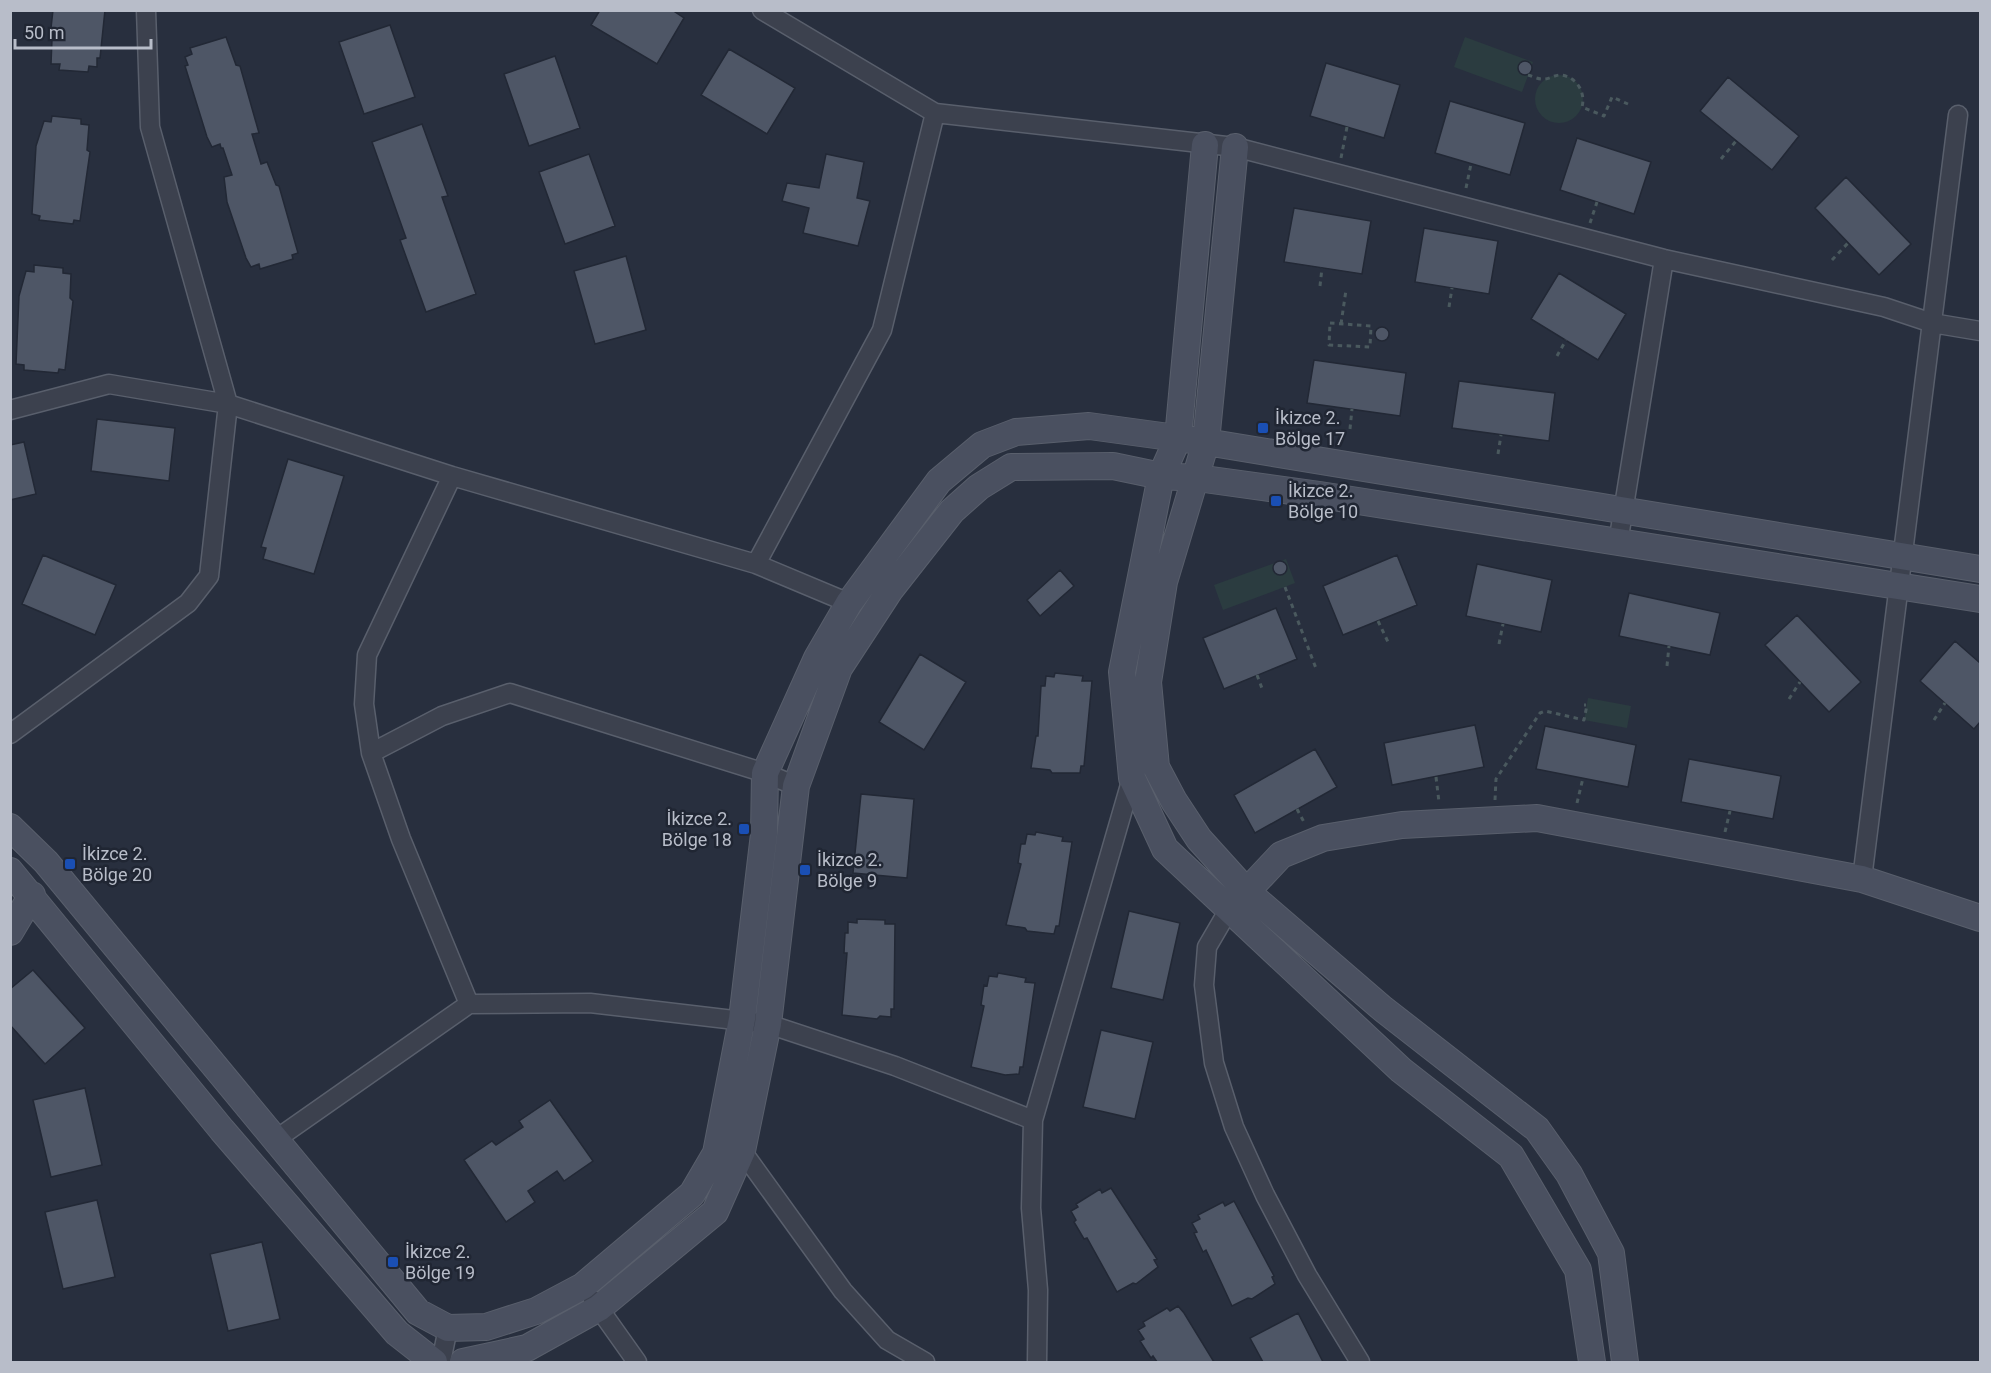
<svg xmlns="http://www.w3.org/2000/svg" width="1991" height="1373" font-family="Roboto,sans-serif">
<rect width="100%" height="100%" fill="#282f3e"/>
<path fill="#2b3c40" d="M1465,37L1533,62L1522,92L1454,67Z
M1535 99a24 24 0 1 1 48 0a24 24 0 1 1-48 0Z
M1286,559L1295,583L1223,610L1214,585Z
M1588,698L1631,706L1627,728L1584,720Z"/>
<path fill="#4e5666" stroke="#222835" stroke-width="1.5" d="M53,10H105L100,58H97V67L89,66L88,72L59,70L60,64H51L52,39L50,37Z
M600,10H672L684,18L657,64L591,25Z
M390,25L415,97L364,114L339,42Z
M226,37L236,65L240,66L259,133L252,134L261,164L267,162L276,185L279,186L298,253L292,255L293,259L260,269L259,264L251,267L246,258L227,202L224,177L232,175L223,148H221L220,144L212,147L207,137L185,66L188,65L185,57L192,54L190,48Z
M729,49L795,88L767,134L701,95Z
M555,56L580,128L529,146L504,74Z
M1518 68a7 7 0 1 1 14 0a7 7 0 1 1-14 0Z
M1326,63L1400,85L1384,138L1310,116Z
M1728,77L1799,136L1772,170L1700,111Z
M1450,101L1525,123L1510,175L1435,153Z
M52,116L81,119V124L89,125L87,150L90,152L80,221L74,220L73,224L39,220L40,216L32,214L36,146L44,121L51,122Z
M422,124L448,196L442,197L476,294L426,312L400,240L406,238L372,142Z
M1577,138L1651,162L1634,214L1560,190Z
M589,154L615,226L565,244L539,172Z
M826,154L864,162L857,198L870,201L858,246L803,233L809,208L782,201L787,183L819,188Z
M1846,177L1911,244L1879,275L1815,208Z
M1294,208L1371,221L1362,274L1284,262Z
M1424,228L1498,241L1489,294L1415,282Z
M626,256L646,330L595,344L574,271Z
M34,265L63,268V273L71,274L70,298L73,301L65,370L59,369L58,373L24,370V365L16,364L19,296L26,271L34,272Z
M1559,273L1626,314L1598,360L1531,319Z
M1375 334a7 7 0 1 1 14 0a7 7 0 1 1-14 0Z
M1314,360L1406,373L1400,416L1307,403Z
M1459,381L1555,393L1549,441L1452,428Z
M97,419L175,428L169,481L91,471Z
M24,442L36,494L10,500V445Z
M288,459L344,476L314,574L263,559L266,548L261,547Z
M43,555L116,585L95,635L22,604Z
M1397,555L1417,605L1343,635L1323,586Z
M1273 568a7 7 0 1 1 14 0a7 7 0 1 1-14 0Z
M1477,564L1552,580L1541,632L1466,616Z
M1060,570L1074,586L1040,616L1027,600Z
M1629,593L1720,613L1710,655L1619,636Z
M1276,608L1297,659L1224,689L1203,638Z
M1797,615L1861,682L1829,712L1765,645Z
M1955,641L1980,663V722L1974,729L1920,681Z
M920,654L966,682L924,750L879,722Z
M1055,673L1083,676L1082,681H1092L1084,766H1081L1080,773H1052L1050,770L1031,768L1036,736H1038L1041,686H1045L1046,676L1054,677Z
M1475,725L1484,767L1392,785L1384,743Z
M1545,726L1636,745L1628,787L1536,769Z
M1315,749L1337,787L1255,833L1234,795Z
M1689,759L1781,776L1773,819L1681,802Z
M861,794L914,799L907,878L853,873Z
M1036,832L1063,837L1062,841L1072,842L1059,926H1056L1054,934L1027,931L1025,928L1006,925L1021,864L1018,863L1021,844H1025L1027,834L1035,835Z
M1129,911L1180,923L1163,1000L1111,988Z
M857,919L885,920V924H895L894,1009H891V1017L880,1016L877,1019L842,1015L847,953H844L845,933H848V922L857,923Z
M33,970L85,1028L45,1064L10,1025V989Z
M998,973L1026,978L1025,982L1035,983L1023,1067H1020L1019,1074L1005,1075L971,1067L984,1006L981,1005L984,985L987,986L989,976L997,977Z
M1101,1030L1153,1042L1135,1119L1083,1107Z
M85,1088L102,1165L51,1177L33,1100Z
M550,1100L593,1161L564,1181L557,1171L528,1191L535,1202L506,1222L464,1160L492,1141L496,1145L523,1127L519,1121Z
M1111,1188L1157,1259L1154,1260L1158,1267L1136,1284L1133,1283L1117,1292L1087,1238L1084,1239L1074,1222L1076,1220L1071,1211L1078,1207L1076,1204L1100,1189L1102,1193Z
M97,1200L115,1277L63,1289L45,1212Z
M1234,1201L1274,1276L1272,1277L1275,1284L1252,1299L1248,1298L1232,1306L1206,1250L1203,1252L1194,1233L1197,1232L1192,1223L1200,1219L1198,1215L1223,1202L1225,1206Z
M262,1242L280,1319L228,1331L210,1254Z
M1178,1306L1184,1313L1214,1362H1157L1153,1356L1151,1358L1140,1341L1144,1339L1138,1330L1145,1326L1143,1322L1167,1308L1170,1311Z
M1298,1313L1323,1362H1263L1250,1338Z"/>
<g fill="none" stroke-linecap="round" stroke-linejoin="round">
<defs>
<path id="street" d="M762,10L935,113L1235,147L1664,259L1884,307L1932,323L1980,331
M10,410L109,384L228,404L452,476L756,564L849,603
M452,476L367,655L364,704L371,753L401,839L469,1004
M1618,543L1664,259
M756,564L882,330L935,113
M10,734L188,603L209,576L228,404L150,127L146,10
M371,753L442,716L510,693L765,773L796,786
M1862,879L1958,115
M1228,911L1207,947L1204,985L1214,1063L1234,1127L1265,1195L1307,1275L1360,1362
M275,1140L469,1004L590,1003L768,1024L895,1066L1033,1120
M742,1151L843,1291L887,1340L925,1362
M593,1300L637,1362
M441,1362L448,1328
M1037,1362L1038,1290L1031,1208L1033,1120L1132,778"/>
<path id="secondary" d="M1205,145L1178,438L1161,476L1122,672L1132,778L1165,849L1401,1070L1511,1156L1578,1270L1592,1362
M1235,147L1206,442L1164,582L1148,682L1156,767L1174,801L1199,839L1246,891L1383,1009L1537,1129L1569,1174L1611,1253L1625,1362
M10,827L46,862L418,1312L448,1328L486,1327L536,1311L583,1286L692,1194L716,1153L742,1019L764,834L765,773L817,658L849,603L939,481L982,445L1016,432L1089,426L1206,442L1980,569
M10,871L222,1130L397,1333L434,1362
M1235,904L1281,855L1323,838L1402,825L1537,818L1862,879L1980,918
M10,932L32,895
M463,1362L527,1348L599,1308L715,1212L742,1151L768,1024L796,786L839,668L890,590L952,511L979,487L1011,467L1113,466L1161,476L1197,478L1320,495L1980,599"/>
</defs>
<use href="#street" stroke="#595f6c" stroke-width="21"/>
<use href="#secondary" stroke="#595f6c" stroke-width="28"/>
<path stroke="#4a595e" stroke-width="3" stroke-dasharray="4.5 4.5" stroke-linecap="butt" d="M1528,75C1532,76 1537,79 1542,79C1548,80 1554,75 1560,75C1576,76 1586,92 1582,107L1604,116L1612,97L1628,104
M1341,158L1347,127
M1721,159L1736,141
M1466,188L1471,164
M1590,223L1597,202
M1832,260L1848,243
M1320,286L1322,268
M1449,307L1452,288
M1330,323L1371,326L1370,347L1329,345Z
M1341,324L1346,290
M1557,356L1566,340
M1350,429L1352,409
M1498,454L1501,435
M1285,587L1317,671
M1378,621L1389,644
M1499,644L1503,624
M1667,666L1669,646
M1257,675L1263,691
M1789,699L1800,682
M1934,720L1945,703
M1436,777L1439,802
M1495,800L1496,779L1540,713L1545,711L1584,720L1587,705H1584
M1577,803L1583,778
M1297,809L1305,824
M1725,832L1730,811"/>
<use href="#street" stroke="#3c414e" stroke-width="18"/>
<use href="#secondary" stroke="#4a5060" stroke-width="26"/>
</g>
<g fill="#1a4fb4" stroke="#202633" stroke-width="2">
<rect x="1257" y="422" width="12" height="12" rx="3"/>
<rect x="1270" y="495" width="12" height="12" rx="3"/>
<rect x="738" y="823" width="12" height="12" rx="3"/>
<rect x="64" y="858" width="12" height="12" rx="3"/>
<rect x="799" y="864" width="12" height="12" rx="3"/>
<rect x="387" y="1256" width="12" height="12" rx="3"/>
</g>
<g text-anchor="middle" stroke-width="5" stroke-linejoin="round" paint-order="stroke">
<g font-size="18" fill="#b8bdc9" stroke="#202633" text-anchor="start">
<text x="1275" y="424">İkizce 2.<tspan x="1275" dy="21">Bölge 17</tspan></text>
<text x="1288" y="497">İkizce 2.<tspan x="1288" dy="21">Bölge 10</tspan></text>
<text x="732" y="825" text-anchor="end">İkizce 2.<tspan x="732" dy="21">Bölge 18</tspan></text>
<text x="82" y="860">İkizce 2.<tspan x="82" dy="21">Bölge 20</tspan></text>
<text x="817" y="866">İkizce 2.<tspan x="817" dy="21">Bölge 9</tspan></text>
<text x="405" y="1258">İkizce 2.<tspan x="405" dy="21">Bölge 19</tspan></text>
</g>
</g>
<rect width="1991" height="1373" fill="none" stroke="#b8bdc9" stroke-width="24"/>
<path d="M15 39v9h136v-9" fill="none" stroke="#b8bdc9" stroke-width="3"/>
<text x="24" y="39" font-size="18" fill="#b8bdc9" stroke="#202633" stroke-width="4.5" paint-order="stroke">50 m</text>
</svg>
